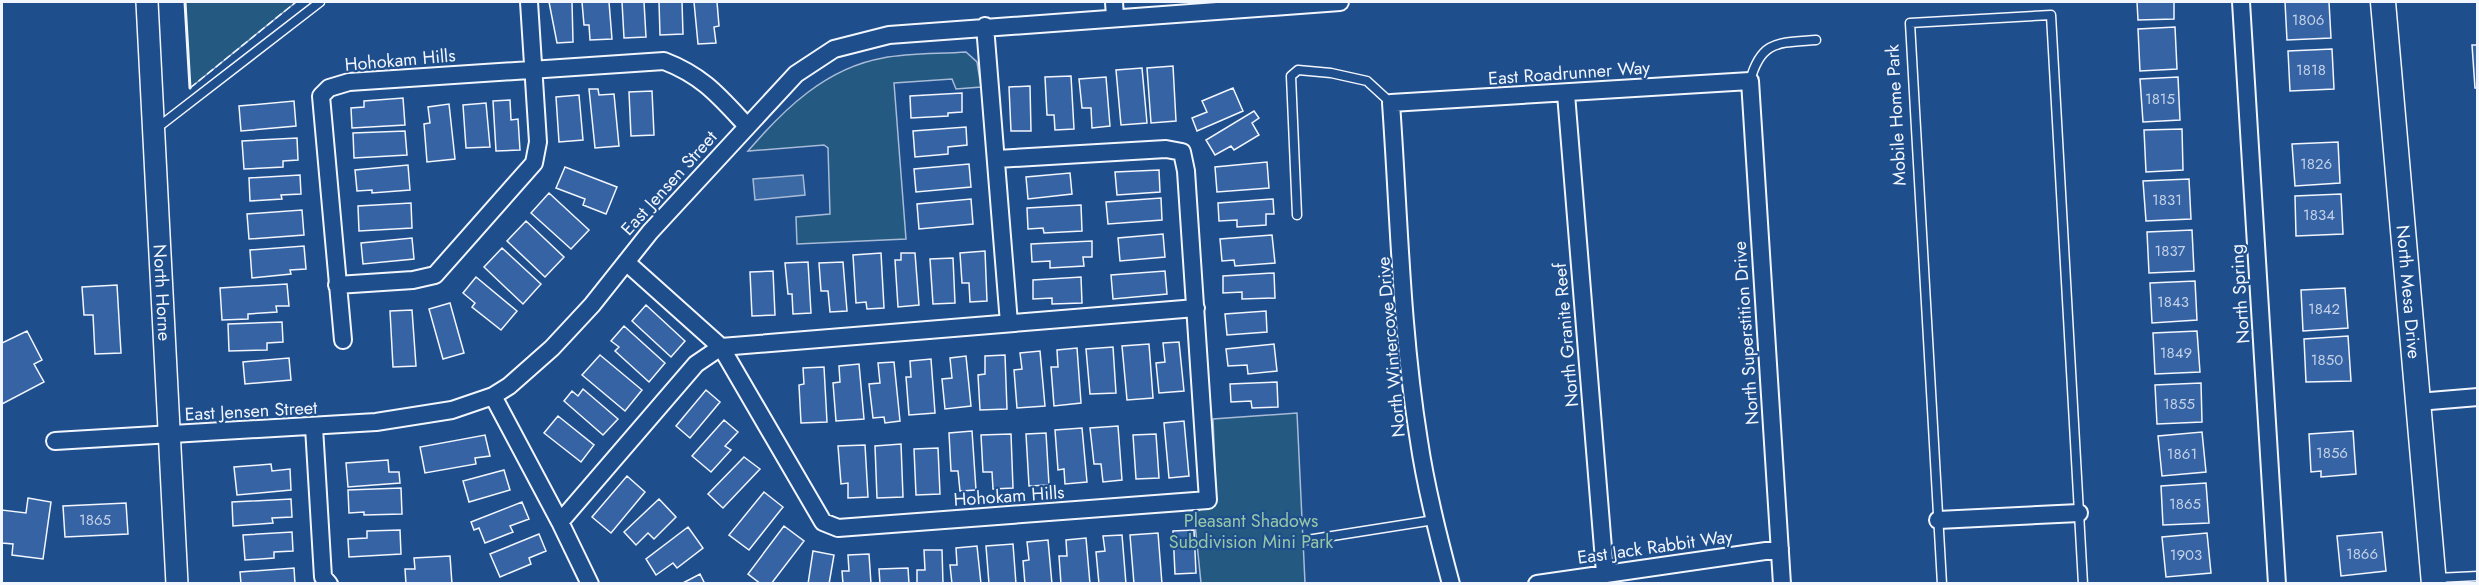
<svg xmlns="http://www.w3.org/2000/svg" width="2479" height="585" font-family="Jost,sans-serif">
<rect width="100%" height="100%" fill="#1f4e8c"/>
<path fill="#245a82" stroke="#a8bbd7" stroke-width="1.5" d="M185,2H296L190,88Z
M966,52L977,62L981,87L956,89L952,79L894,83L906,239L797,244L796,217L830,214L828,148L824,145L748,151C784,109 826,68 883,58C909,53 939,54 966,52Z
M1297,413L1305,583H1201L1194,514L1207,505L1216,492L1213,419Z"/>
<path fill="#3b69a3" stroke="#a8bbd7" stroke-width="1.5" d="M803,175L805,195L755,200L753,179Z"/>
<path fill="#3563a3" stroke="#f2f6ff" stroke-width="1.5" d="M549,2H572L573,42L557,43Z
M582,2H609L612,39L590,40L589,25H584Z
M622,2H644L646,37L624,38Z
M659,2H682L683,34L660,35Z
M694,2H717L719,26L714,27L716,43L698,44Z
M2137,2H2174V19L2138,20Z
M2285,2H2329L2331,38L2287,40Z
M2175,27L2177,69L2140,71L2138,29Z
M2472,45H2478V88H2475Z
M2332,49L2334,89L2290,91L2288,51Z
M1173,66L1176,121L1151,123L1147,68Z
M1142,68L1147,123L1121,125L1116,70Z
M1071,76L1074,129L1055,130L1054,115H1047L1045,77Z
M1106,77L1110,126L1092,128L1091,108H1082L1079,79Z
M2178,77L2180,120L2143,122L2140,79Z
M1030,86L1031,131H1011L1009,87Z
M1233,88L1243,111L1197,131L1192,118L1207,112L1202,101Z
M589,89H598L599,95L614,94L619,146L595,148Z
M652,91L654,135L631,136L629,92Z
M962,93V112L948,113V116L911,118L910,96Z
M579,95L583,140L559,142L556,97Z
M403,98L405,125L352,128L351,108L364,107V101Z
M510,100L511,120L518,119L520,150L496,151L493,101Z
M294,101L296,126L241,131L239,106Z
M486,103L490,147L466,148L463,105Z
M449,104L455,159L427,162L424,124L430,123L428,107Z
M1254,111L1259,118L1252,123L1259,135L1234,150L1231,146L1215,155L1206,140Z
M966,127L967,145L948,147V154L915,157L913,131Z
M2182,129L2183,170L2146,172L2144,130Z
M405,131L407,155L354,158L353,133Z
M297,138L298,160L283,161V167L244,169L242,141Z
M2338,142L2340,183L2295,186L2292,144Z
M1267,162L1269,188L1217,192L1215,167Z
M969,164L971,187L916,192L914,169Z
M408,165L410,190L372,193V190L357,191L355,170Z
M565,167L617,187L606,214L583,205L585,199L556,188Z
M1159,170L1160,192L1117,195L1115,172Z
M1070,173L1072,194L1028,199L1026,177Z
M300,175L301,194L281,195L282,199L250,201L249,178Z
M2189,179L2191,219L2146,221L2143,181Z
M549,193L589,230L571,249L531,213Z
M2341,194L2343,234L2296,236L2295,196Z
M1161,198L1162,220L1108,224L1106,202Z
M971,199L973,224L919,229L917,204Z
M1273,199L1274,214H1266V225L1237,227V220L1219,221L1218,203Z
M411,203L412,228L359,231L358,206Z
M1081,205L1082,231L1044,233L1043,228L1028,229L1027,208Z
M302,210L304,235L249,239L247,214Z
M526,221L564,257L545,277L507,241Z
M2192,230L2194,271L2149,273L2147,232Z
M1163,234L1165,257L1120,261L1118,238Z
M1272,235L1275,263L1235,266L1234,260L1222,261L1220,239Z
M412,238L414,259L363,264L361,243Z
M1092,241V257H1083L1084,266L1050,268V261L1032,262L1031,244Z
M304,246L306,269L290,270L291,274L252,278L250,250Z
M502,248L541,284L523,304L484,267Z
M985,251L987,301L970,302L969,283H962L960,253Z
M881,253L884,308L867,309L866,302L856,303L853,255Z
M901,253H915L919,305L898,307L895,260H901Z
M953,258L955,303L933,304L930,259Z
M808,262L811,313L793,314L792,294H788L785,263Z
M843,262L847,311L830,312L828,291H821L819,263Z
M773,271L775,315L752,316L750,272Z
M1165,271L1167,294L1113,299L1111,275Z
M1274,273L1275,298L1242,299V292L1223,293V276Z
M476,277L517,311L501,330L472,307L475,303L463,293Z
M1081,277L1082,303L1052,304V298L1033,299V280Z
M2195,281L2197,320L2152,323L2150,283Z
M287,284L289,306H276L277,312L248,314V319L222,320L220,288Z
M117,285L121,353L95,354L93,315H84L82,287Z
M2345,288L2348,328L2303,331L2301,290Z
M450,303L464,353L443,359L429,309Z
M646,305L685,341L671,357L632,321Z
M412,310L416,366L393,367L390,311Z
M1266,311L1267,332L1227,335L1225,314Z
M282,322L283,342L267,343V350L229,351L228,324Z
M624,326L665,363L649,382L615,351L619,347L611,341Z
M27,331L42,360L34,364L44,382L2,404V343Z
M2197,331L2200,372L2155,374L2153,333Z
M2348,336L2351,381L2306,382L2304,339Z
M1179,342L1184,391L1159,393L1156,363L1165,362L1163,343Z
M1149,344L1153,398L1127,400L1122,346Z
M1274,344L1277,371L1248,374L1247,365L1228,366L1226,349Z
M1113,347L1116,393L1090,394L1086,349Z
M1077,348L1081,403L1054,406L1051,367H1058L1057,350Z
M1040,351L1045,406L1017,408L1014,370L1022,369L1020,353Z
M600,355L642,390L625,411L582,375Z
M1005,355L1007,409L980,410L978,375L985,374V356Z
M966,356L971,406L945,409L942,379L952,378L950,358Z
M289,358L291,380L245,384L243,362Z
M931,359L935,413L909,415L906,377H911L910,361Z
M894,362L900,421L885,423L884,417L873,418L869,384L880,383L878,363Z
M859,364L864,419L836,421L833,383L840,382L839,366Z
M824,367L827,422L801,423L799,385L804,384L803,368Z
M1277,382L1278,407L1252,408L1251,401L1231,402L1230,384Z
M2201,383L2202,422L2157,424L2155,385Z
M583,389L618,419L603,435L564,401L572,391L578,396Z
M706,390L720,402L690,438L676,426Z
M558,416L594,445L581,462L544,433Z
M724,420L738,432L725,446L731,450L711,472L692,456Z
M1184,421L1189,476L1169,478L1164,423Z
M1118,426L1122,480L1103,482L1101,464H1094L1090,428Z
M1082,428L1087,482L1065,484L1064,469L1058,470L1055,430Z
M972,431L976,490L960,491L958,471H951L949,433Z
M2353,431L2356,474L2321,477V471L2311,472L2309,434Z
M2202,432L2206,472L2162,476L2158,436Z
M1046,433L1049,485L1029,486L1026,434Z
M1011,434L1013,488L993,489L992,472H983L981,435Z
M1156,434L1159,478L1136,479L1133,435Z
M485,435L490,456L475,458L476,464L425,473L420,447Z
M901,444L903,497L877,498L875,446Z
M865,445L868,497L848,498V483L841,484L838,446Z
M938,448L940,494L916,495L914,449Z
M744,457L760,469L723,508L708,494Z
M388,460L389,472H399L400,483L348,487L346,463Z
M271,464L272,471L290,469L291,490L237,495L234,467Z
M504,470L510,490L469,502L463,481Z
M627,476L645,492L611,533L592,517Z
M2206,483L2209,523L2163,525L2161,486Z
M401,488L402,514L364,515V512L349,513L348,490Z
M764,492L783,507L749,550L729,535Z
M28,498L51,502L43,559L12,555L13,544L2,543V510L26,513Z
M291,499L292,517L272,518L273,523L233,526L232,502Z
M659,499L676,517L654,539L648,533L636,545L624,532Z
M522,502L529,519L510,526L513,532L485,543L479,528L474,530L471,522Z
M126,503L128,534L65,537L63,506Z
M784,526L804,541L771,584H761L748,574Z
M688,527L703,548L677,568L673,563L656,575L646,559Z
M400,530L401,554L349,557L348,539L367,538V531Z
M1194,530L1196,573L1175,574L1173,531Z
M292,532L293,551L274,552V558L245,560L243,535Z
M2382,532L2386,571L2341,576L2337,536Z
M1158,533L1162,584H1134L1130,535Z
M2207,533L2211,573L2166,577L2162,537Z
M539,534L546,551L529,558L531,564L500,577L490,554Z
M1122,535L1126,584H1099L1096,552L1105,551L1103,536Z
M1086,538L1090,584H1061L1059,556H1067L1066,540Z
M1048,540L1052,584H1025L1023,561L1029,560L1027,542Z
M1013,544L1016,584H989L986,546Z
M977,546L981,584H952L950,565H957L956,548Z
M924,550H942L943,584H917V570H925Z
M813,551L834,555L829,584H808Z
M869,554L871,584H843L842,571H849L848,555Z
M450,556L452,584H406L405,569H415L414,558Z
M294,568L295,584H241L240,572Z
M908,568L909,584H880L879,569Z
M700,574L705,584H681Z"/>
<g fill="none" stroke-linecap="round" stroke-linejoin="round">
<defs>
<path id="service" d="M1750,81C1761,40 1778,43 1816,40
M157,128L320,2
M1297,215L1291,76L1298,70L1331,73L1367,81L1391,103
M1307,540L1434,520
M2436,578L2478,576
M1942,584L1910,23L2051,15L2083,584"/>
<path id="minor" d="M1114,2L1115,17
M2241,2L2277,584
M985,26L1009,323
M1566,94L1605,573
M626,262L721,347L823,522L838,528L1208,500L1186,171L1182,152L1166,149L997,159
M337,285L413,280L435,275L534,163L538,142L529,2
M343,340L321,96L329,88L349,82L664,61C703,76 719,96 747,126
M493,396L560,522L590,584
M2418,402L2478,397
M314,427L323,577L329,584
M55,441L376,422L452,410L493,396L509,386L552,348L592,305L650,232L796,74L834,49L889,35L1340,2
M1938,520L2079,513
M560,522L696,364L721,347L1196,308
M1451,584C1438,536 1426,489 1419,441C1401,329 1399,215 1391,103L1750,81L1782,584
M1537,584L1780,549"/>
<g id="tertiary">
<path id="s1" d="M147,2L177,584"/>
</g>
<g id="secondary">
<path id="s2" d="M2383,2L2434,584"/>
</g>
</defs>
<use href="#service" stroke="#f2f6ff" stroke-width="11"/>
<use href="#minor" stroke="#f2f6ff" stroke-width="20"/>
<use href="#tertiary" stroke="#f2f6ff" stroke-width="24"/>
<use href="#secondary" stroke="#f2f6ff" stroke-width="27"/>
<use href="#service" stroke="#1f4e8c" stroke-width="8"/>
<use href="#minor" stroke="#1f4e8c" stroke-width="16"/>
<use href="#tertiary" stroke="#1f4e8c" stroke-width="21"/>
<use href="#secondary" stroke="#1f4e8c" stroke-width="24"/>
<path stroke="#f2f6ff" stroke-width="1.5" stroke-dasharray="8 3" stroke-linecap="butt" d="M190,88L296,2"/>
<path stroke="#f2f6ff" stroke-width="3" d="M185,2L190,88"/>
</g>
<g text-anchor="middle" stroke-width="4.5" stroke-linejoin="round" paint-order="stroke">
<g font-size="15" fill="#c3d1e8">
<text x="2308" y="25">1806</text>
<text x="2311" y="75">1818</text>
<text x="2160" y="104">1815</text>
<text x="2316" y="169">1826</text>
<text x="2167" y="205">1831</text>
<text x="2319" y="220">1834</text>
<text x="2170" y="256">1837</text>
<text x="2173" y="307">1843</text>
<text x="2324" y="314">1842</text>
<text x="2176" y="358">1849</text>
<text x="2327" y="365">1850</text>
<text x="2179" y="409">1855</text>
<text x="2332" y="458">1856</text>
<text x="2182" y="459">1861</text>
<text x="2185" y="509">1865</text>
<text x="95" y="525">1865</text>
<text x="2362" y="559">1866</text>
<text x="2186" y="560">1903</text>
</g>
<g font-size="18" fill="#f2f6ff" stroke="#1f4e8c">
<text transform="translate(400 60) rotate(-5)" y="6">Hohokam Hills</text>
<text transform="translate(1569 73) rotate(-4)" y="6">East Roadrunner Way</text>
<text transform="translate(1896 115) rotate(-93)" y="6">Mobile Home Park</text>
<text transform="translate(669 183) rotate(-48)" y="6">East Jensen Street</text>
<text dy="6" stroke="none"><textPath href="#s1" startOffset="291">North Horne</textPath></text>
<text dy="6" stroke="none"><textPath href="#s2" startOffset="291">North Mesa Drive</textPath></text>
<text transform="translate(2240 294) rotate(-94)" y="6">North Spring</text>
<text transform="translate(1746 333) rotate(-94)" y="6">North Superstition Drive</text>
<text transform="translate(1566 335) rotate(-95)" y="6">North Granite Reef</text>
<text transform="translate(1391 347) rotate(-95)" y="6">North Wintercove Drive</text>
<text transform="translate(251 411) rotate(-3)" y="6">East Jensen Street</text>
<text transform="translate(1009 496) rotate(-4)" y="6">Hohokam Hills</text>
<text transform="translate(1655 547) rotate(-8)" y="6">East Jack Rabbit Way</text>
</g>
<g font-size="18" fill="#97c8a6" stroke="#1f4e8c">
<text x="1251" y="527">Pleasant Shadows<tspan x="1251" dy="21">Subdivision Mini Park</tspan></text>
</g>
</g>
<rect width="2479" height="585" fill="none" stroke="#f2f6ff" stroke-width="6"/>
</svg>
